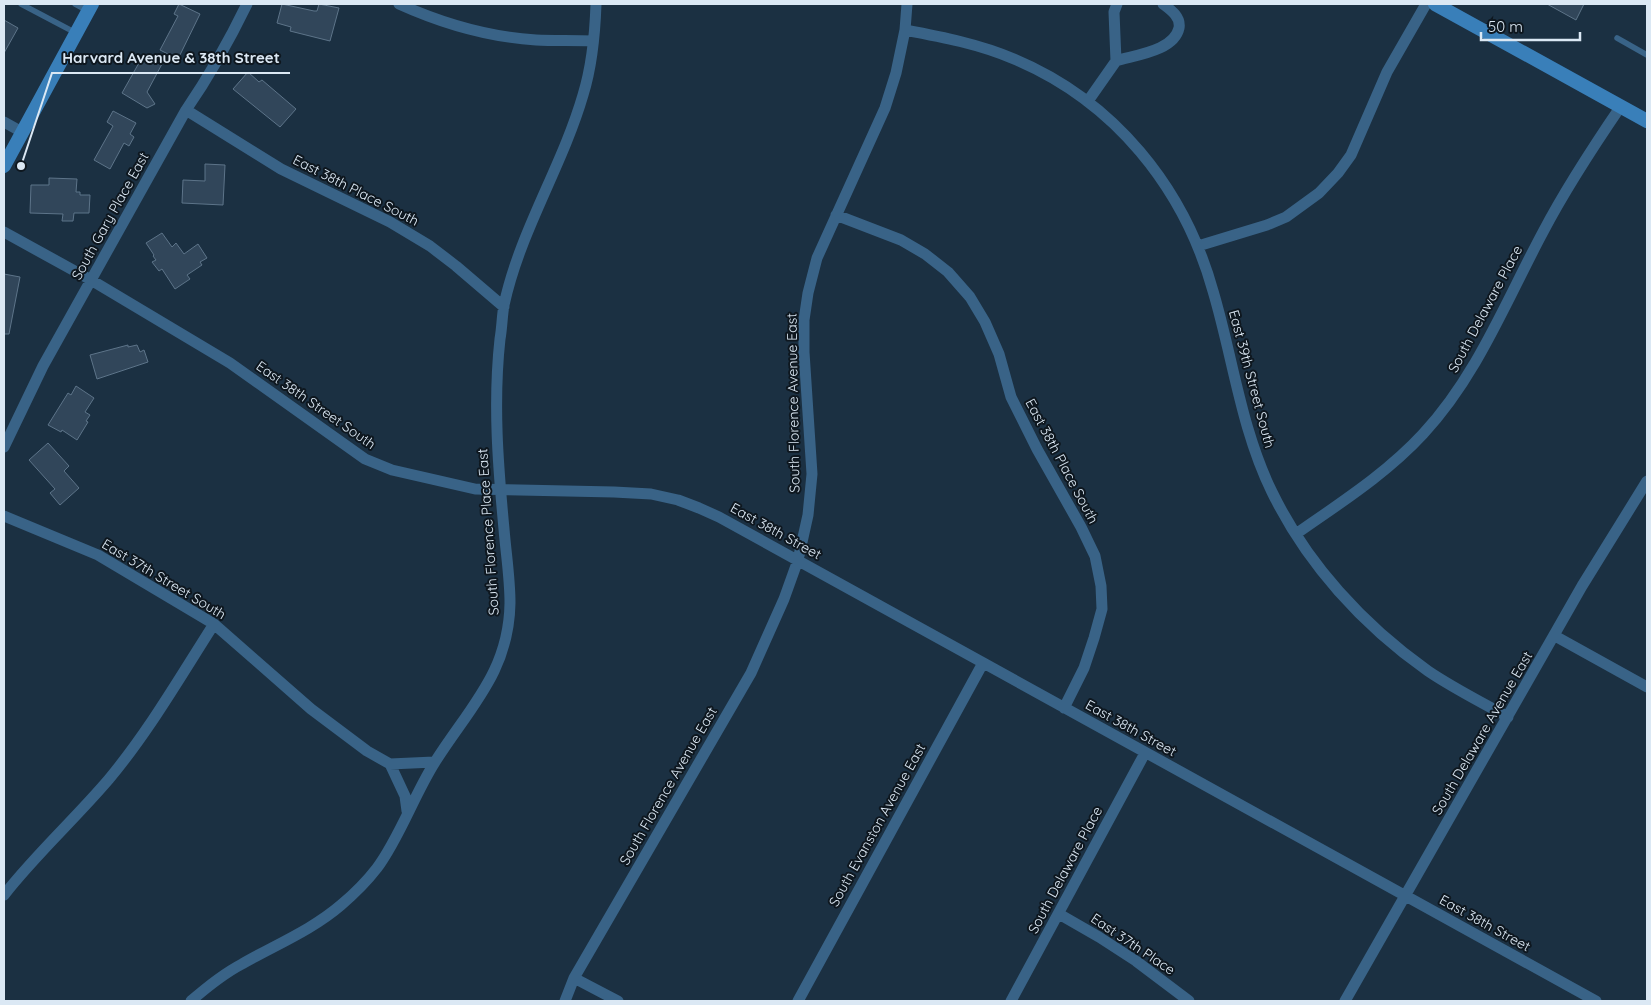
<svg xmlns="http://www.w3.org/2000/svg" width="1651" height="1005" font-family="Quicksand,sans-serif">
<rect width="100%" height="100%" fill="#1b3042"/>
<path fill="#31465a" stroke="#5d7489" d="M179,4L200,14L178,59L160,50L178,16L174,14Z
M282,4L314,11H317L319,4L339,8L330,41L290,31L291,27L277,23Z
M1547,4H1584L1576,20Z
M4,20L18,28L4,53Z
M144,54L162,64L147,92L155,104L147,108L122,93Z
M248,72L259,82L262,80L296,109L280,127L233,89Z
M113,111L136,123L130,134L134,137L129,146L124,143L110,169L94,160L113,126L107,122Z
M205,164L225,165L223,205L182,203L183,180L205,181Z
M49,178L77,179L76,192H80V195H90L89,213H74L73,221H62L63,214L30,213L31,185H49Z
M162,233L172,247L176,243L184,254L198,244L207,258L200,262L202,265L187,275L190,279L175,289L162,269L159,271L152,262L156,260L153,256L154,255L146,243Z
M4,274L20,277L9,334H4Z
M128,345V347L137,345L140,352L144,350L148,362L97,379L90,355Z
M76,386L94,398L85,412L90,415L86,421L88,422L77,440L62,430L61,432L48,425L68,393L71,395Z
M48,443L69,466L64,471L79,488L60,505L50,493L55,489L29,460Z"/>
<g fill="none" stroke-linecap="round" stroke-linejoin="round">
<path stroke="#396387" stroke-width="5.5" d="M21,4L76,33
M75,4L88,11
M1617,38L1647,55"/>
<path stroke="#396387" stroke-width="11" d="M399,4C441,23 489,37 536,40C555,41 574,40 593,41
M905,30C942,37 979,44 1014,59C1114,101 1184,187 1213,291C1233,358 1241,429 1272,492C1307,564 1363,625 1428,671C1453,688 1481,702 1508,717
M1116,61C1135,55 1174,51 1179,28C1181,17 1171,10 1163,4
M1088,101L1116,61L1114,12L1117,4
M186,110L281,169L390,222L430,246L456,266L504,307
M4,122L22,132
M836,215L901,240L925,254L948,272L970,297L985,322L999,354L1011,397L1037,449L1081,527L1095,556L1101,586L1102,609L1094,638L1084,668L1064,708
M4,232L91,280L230,363L365,459L392,470L475,489L614,492L651,494L678,500L699,508L719,517L1596,1001
M1198,246L1267,225L1286,217L1319,193L1338,173L1351,155L1387,72L1426,4
M4,447L43,366L186,110C210,75 229,41 247,4
M4,516L98,555L214,624L311,709L367,751L390,764L405,796L407,811
M1296,534C1340,503 1386,474 1423,434C1477,376 1506,301 1543,232C1566,188 1593,147 1621,106
M1555,636L1647,687
M390,764L434,762
M4,895C36,854 75,819 109,779C149,731 180,677 214,624
M1059,914L1099,937L1136,961L1189,1001
M574,978L618,1001
M191,1001C207,987 223,974 242,964C275,945 312,930 341,905C354,894 367,881 377,868C400,837 414,795 435,762C469,708 509,672 510,603C510,578 506,554 504,529C498,465 493,403 500,339C502,328 502,316 504,305C520,231 562,167 583,95C592,66 595,34 596,4
M565,1001L574,978L751,673L784,599L798,560L808,515L812,474L804,352V320L808,293L817,258L885,108L896,73L905,30L907,4
M798,1001L983,663
M1011,1001L1145,753
M1345,1001L1582,586L1647,481"/>
<path stroke="#397fb9" stroke-width="14" d="M1435,4L1647,121
M4,166L92,4"/>
</g>
<g text-anchor="middle" stroke-width="4" stroke-linejoin="round" paint-order="stroke">
<g font-size="14" fill="#dbe8f4" stroke="#0e171f">
<text transform="translate(356 190) rotate(27)" y="5">East 38th Place South</text>
<text transform="translate(110 216) rotate(-61)" y="5">South Gary Place East</text>
<text transform="translate(1485 309) rotate(-62)" y="5">South Delaware Place</text>
<text transform="translate(1252 379) rotate(75)" y="5">East 39th Street South</text>
<text transform="translate(793 403) rotate(-91)" y="5">South Florence Avenue East</text>
<text transform="translate(316 405) rotate(35)" y="5">East 38th Street South</text>
<text transform="translate(1062 461) rotate(62)" y="5">East 38th Place South</text>
<text transform="translate(776 531) rotate(29)" y="5">East 38th Street</text>
<text transform="translate(488 532) rotate(-94)" y="5">South Florence Place East</text>
<text transform="translate(164 579) rotate(31)" y="5">East 37th Street South</text>
<text transform="translate(1131 728) rotate(29)" y="5">East 38th Street</text>
<text transform="translate(1482 733) rotate(-60)" y="5">South Delaware Avenue East</text>
<text transform="translate(668 786) rotate(-60)" y="5">South Florence Avenue East</text>
<text transform="translate(877 825) rotate(-61)" y="5">South Evanston Avenue East</text>
<text transform="translate(1065 870) rotate(-62)" y="5">South Delaware Place</text>
<text transform="translate(1485 923) rotate(29)" y="5">East 38th Street</text>
<text transform="translate(1133 944) rotate(34)" y="5">East 37th Place</text>
</g>
</g>
<path fill="none" stroke="#dbe8f4" stroke-width="2" d="M21 166L52 73H290"/>
<circle fill="#dbe8f4" stroke="#0e171f" stroke-width="2" cx="21" cy="166" r="5"/>
<g font-size="15" text-anchor="middle" font-weight="bold" fill="#dbe8f4" stroke="#0e171f" stroke-width="4" stroke-linejoin="round" paint-order="stroke">
<text x="171" y="63">Harvard Avenue &amp; 38th Street</text>
</g>
<rect width="1651" height="1005" fill="none" stroke="#dbe8f4" stroke-width="10"/>
<path d="M1481 32v8h99v-8" fill="none" stroke="#dbe8f4" stroke-width="2.5"/>
<text x="1488" y="32" font-size="15" fill="#dbe8f4" stroke="#0e171f" stroke-width="4" paint-order="stroke">50 m</text>
</svg>
